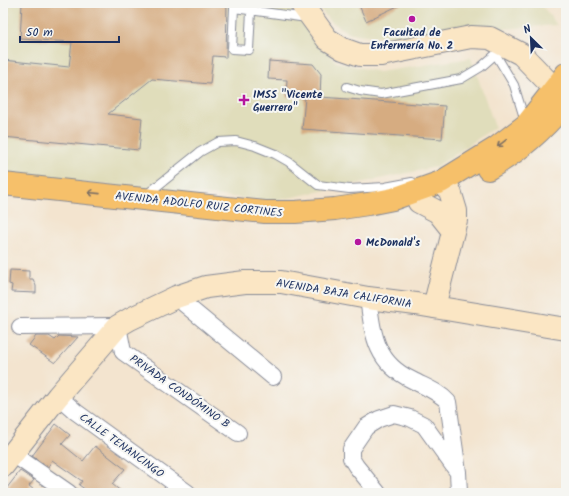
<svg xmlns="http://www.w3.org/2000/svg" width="569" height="496" font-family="Kalam,sans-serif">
<rect width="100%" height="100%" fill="#f6f6f2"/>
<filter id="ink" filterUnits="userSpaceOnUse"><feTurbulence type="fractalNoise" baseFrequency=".025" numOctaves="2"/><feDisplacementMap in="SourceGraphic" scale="8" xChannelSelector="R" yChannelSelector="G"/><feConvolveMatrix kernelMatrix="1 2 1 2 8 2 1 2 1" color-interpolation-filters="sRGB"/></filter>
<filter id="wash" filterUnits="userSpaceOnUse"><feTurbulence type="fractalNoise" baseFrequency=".012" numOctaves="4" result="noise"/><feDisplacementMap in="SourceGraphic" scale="16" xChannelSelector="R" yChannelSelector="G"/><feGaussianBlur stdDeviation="0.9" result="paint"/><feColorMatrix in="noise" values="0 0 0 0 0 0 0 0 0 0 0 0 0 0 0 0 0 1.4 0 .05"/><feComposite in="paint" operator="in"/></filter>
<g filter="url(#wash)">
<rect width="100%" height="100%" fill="#f3e4cf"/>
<path fill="#e0ddbb" d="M3,3H287L336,62L379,72L471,58L495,127L436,167L274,201L3,175Z
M316,3H540L557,25L383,37L348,33L328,19Z"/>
<g id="blocks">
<path fill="#d6ac81" d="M22,3H227L226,57L213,56L210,84L152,79L108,114L142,118L139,150L3,137V60L69,67L72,42L20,39Z
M358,3H404L366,21Z
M269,61L313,64L321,74L320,97L445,106L442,139L302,129L305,98L286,97L287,80L268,79Z
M10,270L29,271V279H33L36,286V293L11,292L12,285L9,284Z
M36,336H49L55,340L59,336L78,337L55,363L29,345Z
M56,424L70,435L62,444L83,461L95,446L125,469L112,484L123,493H90L79,485L82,481L59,465L52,460L48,467L32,456Z
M20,471L34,480L29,486L38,493H3Z"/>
</g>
</g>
<g filter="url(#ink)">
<use href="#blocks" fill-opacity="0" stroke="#878a96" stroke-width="1"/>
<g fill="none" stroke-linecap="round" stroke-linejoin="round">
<defs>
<path id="lane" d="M234,4V8L307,18
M234,8L232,49L249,50L251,11
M496,55L514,85L525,121
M347,87L360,91L381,94L461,79L481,67L504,47
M146,195L200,152L218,142L236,141L255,146L275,154L289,162L318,185L349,189L385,187L412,182"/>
<path id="street" d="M176,297L273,377
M368,298C373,334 375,363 412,380C425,387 438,391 448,402L458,472L459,493
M20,327L118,326L123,352L238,433
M58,396L76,412L188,493
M13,454L69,493
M378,493L356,466L351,458V449L366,427L379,419L394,414L410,418L424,425L457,471"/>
<path id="secondary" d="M301,3L327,39L343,49L360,55H381L471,37L490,38L521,54L554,88L563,104
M419,202L438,212L453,231
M434,307L456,220V211L450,191L441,182
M3,466L58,396L118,326L130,319L176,297L206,287L245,282H281L368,298L416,304L566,329"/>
<path id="primary" d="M488,169C520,151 542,131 566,103
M3,184L265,212H295L335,209L368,204L393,199L441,182L496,148L526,125L566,74"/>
</defs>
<use href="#lane" stroke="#878a96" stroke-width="10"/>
<use href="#street" stroke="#878a96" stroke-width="18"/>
<use href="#secondary" stroke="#878a96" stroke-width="24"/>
<use href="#primary" stroke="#878a96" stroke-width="24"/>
<use href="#lane" stroke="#fff" stroke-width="8"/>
<use href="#street" stroke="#fff" stroke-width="16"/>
<use href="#secondary" stroke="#fbe6c4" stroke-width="22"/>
<use href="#primary" stroke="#f6c06b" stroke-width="22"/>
</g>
<defs><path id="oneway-shaft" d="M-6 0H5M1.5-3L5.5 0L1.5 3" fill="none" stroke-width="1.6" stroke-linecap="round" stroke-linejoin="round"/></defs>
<g stroke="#7e7064">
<use href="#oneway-shaft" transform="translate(502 143) rotate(142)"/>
<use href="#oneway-shaft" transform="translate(94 193) rotate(-174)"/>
</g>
</g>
<g fill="#b5179e" stroke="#f6f6f2" stroke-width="1.5">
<circle cx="412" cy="19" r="4"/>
<path d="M242 94h4v4h4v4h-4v4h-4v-4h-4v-4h4z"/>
<circle cx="358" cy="242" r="4"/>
</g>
<g text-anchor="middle" stroke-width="4" stroke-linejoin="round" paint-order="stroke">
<g font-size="11" font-weight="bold" fill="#1b2f5e" stroke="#f6f6f2" text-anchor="start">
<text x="412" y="36" text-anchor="middle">Facultad de<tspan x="412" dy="13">Enfermería No. 2</tspan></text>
<text x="253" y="98">IMSS "Vicente<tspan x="253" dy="13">Guerrero"</tspan></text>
<text x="366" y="246">McDonald's</text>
</g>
<g font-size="11" fill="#1b2f5e" stroke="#f6f6f2">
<text transform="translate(199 204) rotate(6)" y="4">AVENIDA ADOLFO RUIZ CORTINES</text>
<text transform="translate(344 293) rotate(9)" y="4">AVENIDA BAJA CALIFORNIA</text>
<text transform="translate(180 391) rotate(35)" y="4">PRIVADA CONDÓMINO B</text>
<text transform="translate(122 445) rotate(36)" y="4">CALLE TENANCINGO</text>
</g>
</g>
<rect width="569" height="496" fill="none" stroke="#f6f6f2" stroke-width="16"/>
<g transform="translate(531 38) rotate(336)" stroke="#f6f6f2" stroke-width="3" paint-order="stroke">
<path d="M0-3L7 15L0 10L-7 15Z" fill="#1b2f5e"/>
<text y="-6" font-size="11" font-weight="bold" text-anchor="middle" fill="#1b2f5e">N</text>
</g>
<path d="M20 36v6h99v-6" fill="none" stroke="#1b2f5e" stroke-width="2"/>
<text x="26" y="36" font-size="12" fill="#1b2f5e" stroke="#f6f6f2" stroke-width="3" paint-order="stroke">50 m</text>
</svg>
